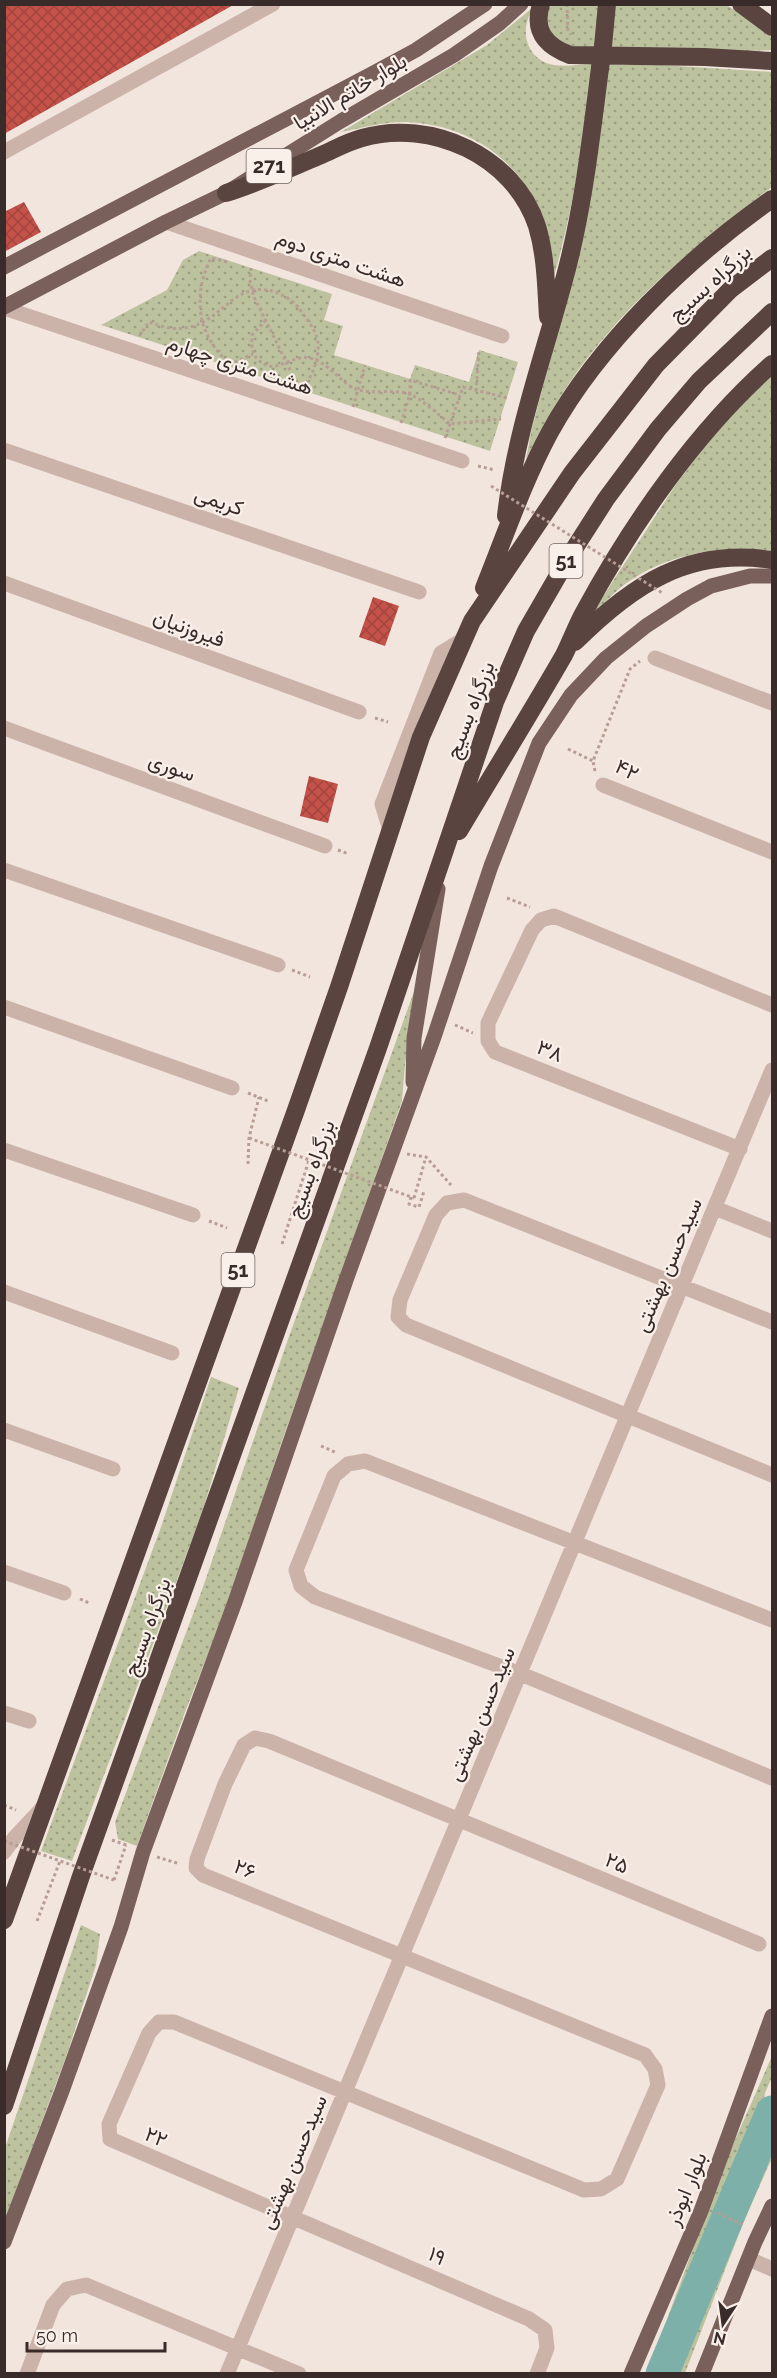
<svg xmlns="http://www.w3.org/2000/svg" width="777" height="2378" font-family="Raleway,Vazirmatn,sans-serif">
<defs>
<pattern id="grass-dots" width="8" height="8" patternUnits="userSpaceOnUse" patternTransform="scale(1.5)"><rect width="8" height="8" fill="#bcc29e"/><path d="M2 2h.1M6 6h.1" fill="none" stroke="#9a9e81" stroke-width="1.8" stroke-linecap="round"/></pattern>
<pattern id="building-cross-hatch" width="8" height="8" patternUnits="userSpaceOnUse" patternTransform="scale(1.5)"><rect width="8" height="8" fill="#c55249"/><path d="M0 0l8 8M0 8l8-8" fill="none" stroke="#a1443d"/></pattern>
</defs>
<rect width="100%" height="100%" fill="#f2e5de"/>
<path fill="url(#grass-dots)" d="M536,5C533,10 528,16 527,22C522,42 533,62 554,65C567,67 580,64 593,64C584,136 574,207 554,276C551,260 551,242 546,226C525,163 471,124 405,122C383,122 362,128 341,132L487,45Z
M549,5H599L595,52C563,47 543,42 549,5Z
M615,5H727L772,37V50L748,51L610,47Z
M608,65H661L772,72V187C695,244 617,310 564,391C550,413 538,437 526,459L532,428L565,303Z
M199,251L332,294L324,320L343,326L334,355L410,379L415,365L469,382L479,350L518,362L490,451L101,325L167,290L183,260Z
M772,375V551C726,544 671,553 631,580C615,590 601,607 587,621L675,486L719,427Z
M420,975L405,1064L402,1101L281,1444L232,1593L185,1712L137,1846L118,1839L115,1822L202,1590L287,1342Z
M211,1377L239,1388L203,1510L72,1861L41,1851L161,1527Z
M81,1925L100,1934L96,1965L66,2057L5,2220V2148Z
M772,2056V2077L765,2093L751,2182L772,2134V2158L744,2221L685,2373L647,2374L721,2172Z"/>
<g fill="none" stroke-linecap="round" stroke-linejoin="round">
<path stroke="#7db0a9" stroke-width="33" d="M662,2374L772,2112"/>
</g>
<path fill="url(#building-cross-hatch)" d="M4,4H235L4,134Z
M24,202L41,232L4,252V212Z
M373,597L399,606L385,646L359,637Z
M309,776L338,784L328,823L300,816Z"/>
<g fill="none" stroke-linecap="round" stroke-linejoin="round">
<path stroke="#b79d94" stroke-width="3" stroke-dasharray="3 3" stroke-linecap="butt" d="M567,4L568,30L571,35
M227,262L211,258C192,295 197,338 231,364L253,354
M251,268L250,281L254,297L299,388
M266,320L252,335C251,349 252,358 266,365C279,371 292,355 309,358C329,361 342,386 359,390C375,394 394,389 409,394C421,398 440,416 450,424L501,419
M139,336L149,322C163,327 175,331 190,327C223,320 235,279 275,292C283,295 292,300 298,307C306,318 316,329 318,343C319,360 312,378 301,390
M476,391L479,350
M353,407L365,365
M401,423L410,394V380L460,395
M445,438L463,387L508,398
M478,466L495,470
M375,718L388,722
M568,749L593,761
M595,771L593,761L630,669L640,661
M338,850L349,854
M507,898L530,907
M292,970L310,977
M455,1025L473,1033
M248,1093L268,1101
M407,1154L426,1157L451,1185
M248,1164L249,1138L259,1097
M411,1197L409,1204L419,1207L424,1191
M414,1198L426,1157
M209,1221L227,1228
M282,1244L309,1160
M321,1446L337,1453
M80,1599L89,1603
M4,1805L16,1810
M112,1840L129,1846
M157,1857L180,1864
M114,1880L126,1845
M37,1921L60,1861
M718,2213L744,2225"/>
<path stroke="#cbb3a9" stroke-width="15" d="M4,152L273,4
M166,222L502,336
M4,308L462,461
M4,450L419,592
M4,583L359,712
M655,658L772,703
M4,728L325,846
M603,785L772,852
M390,830L382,804L441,653L464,639
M4,870L278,965
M4,1007L232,1088
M740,1149L495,1052L488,1041V1023L532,930L541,920L554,916L772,1005
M4,1150L193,1215
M715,1208L772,1231
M4,1292L172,1353
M772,1322L464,1200L447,1203L436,1215L400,1300L398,1317L406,1325L772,1475
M4,1430L113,1469
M4,1572L64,1593
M772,1620L365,1461L348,1464L334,1476L296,1570L301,1586L315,1597L521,1674L772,1778
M4,1713L29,1721
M4,1852L15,1837L44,1806
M749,2259L772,2269
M27,2374L53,2305L67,2289L86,2285L299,2374
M227,2374L772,1070
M537,2374L547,2348L545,2330L529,2319L110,2139L109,2124L149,2033L159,2022H174L584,2190L601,2189L617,2179L658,2085L655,2069L645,2055L203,1875L196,1868L197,1859L225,1784L244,1745L255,1738L269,1741L759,1944"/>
<path stroke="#7a605a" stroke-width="15" d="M4,267L370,75L416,50L485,4
M4,307L166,222L226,193L341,121L454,55L500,23L521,4
M413,1082L414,1038L438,889
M4,2242L62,2091L121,1927L143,1852L235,1602L346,1280L434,1037L491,866L539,743L571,695L606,658L646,626L687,599L711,586L750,576H772
M631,2374L701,2211L772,2016
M702,2374L755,2242L772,2206"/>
<path stroke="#594440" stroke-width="18" d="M541,4C533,31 546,46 570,55L705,57L772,61
M741,4L772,27
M603,46L607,4
M226,193C258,183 288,169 319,156C333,150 347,142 362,138C431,118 514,156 537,226C546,256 546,287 548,317
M506,516C515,435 543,358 564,280C583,211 591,138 600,68
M484,588C505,536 523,482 550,432C599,343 689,257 772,199
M575,642C632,585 688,547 772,560
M459,831C494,772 530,714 564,655C571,641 576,627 583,614C631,525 697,430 772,364
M4,1920L296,1110L339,987L421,737L472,621L572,473L656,365L731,289L772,258
M4,2106L81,1876L378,1048L495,702L526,631L567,560L606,499L658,429L699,381L772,312"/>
<path stroke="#b79d94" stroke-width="3" stroke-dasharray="3 3" stroke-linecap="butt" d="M491,486L664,594
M249,1138L414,1198
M4,1841L114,1880"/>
<path stroke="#594440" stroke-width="18" d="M600,68L603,46"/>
</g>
<g text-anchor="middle" stroke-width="4.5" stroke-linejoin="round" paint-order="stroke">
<g fill="#faf0ea" stroke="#726663" stroke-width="1.5">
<rect x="246.5" y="149" width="45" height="34" rx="4.5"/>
<rect x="549.5" y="544" width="33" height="34" rx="4.5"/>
<rect x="221.5" y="1253" width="33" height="34" rx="4.5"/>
</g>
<g font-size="20" font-weight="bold" fill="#382b29">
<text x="269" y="173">271</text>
<text x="566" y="568">51</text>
<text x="238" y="1277">51</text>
</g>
<g font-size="21" fill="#382b29" stroke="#faf0ea">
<text transform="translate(350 92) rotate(-31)" y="7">بلوار خاتم الانبیا</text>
<text transform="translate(341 259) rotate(19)" y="7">هشت متری دوم</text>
<text transform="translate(710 283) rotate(-42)" y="7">بزرگراه بسیج</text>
<text transform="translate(240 365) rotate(18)" y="7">هشت متری چهارم</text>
<text transform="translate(219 501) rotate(19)" y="7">کریمی</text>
<text transform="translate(189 628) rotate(20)" y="7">فیروزنیان</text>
<text transform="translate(470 710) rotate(-69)" y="7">بزرگراه بسیج</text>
<text transform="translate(172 767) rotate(20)" y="7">سوری</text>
<text transform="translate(627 770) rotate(27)" y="7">۴۲</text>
<text transform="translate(550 1051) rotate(22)" y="7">۳۸</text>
<text transform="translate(311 1169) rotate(-70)" y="7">بزرگراه بسیج</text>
<text transform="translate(668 1265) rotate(-67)" y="7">سیدحسن بهشتی</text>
<text transform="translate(147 1627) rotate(-70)" y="7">بزرگراه بسیج</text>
<text transform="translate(481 1714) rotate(-67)" y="7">سیدحسن بهشتی</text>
<text transform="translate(617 1863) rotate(23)" y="7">۲۵</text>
<text transform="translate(245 1869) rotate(22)" y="7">۲۶</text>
<text transform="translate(156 2137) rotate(23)" y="7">۲۲</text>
<text transform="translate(293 2162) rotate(-67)" y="7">سیدحسن بهشتی</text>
<text transform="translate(686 2189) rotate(-68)" y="7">بلوار ابوذر</text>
<text transform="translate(437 2256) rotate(24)" y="7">۱۹</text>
</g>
</g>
<rect width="777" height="2378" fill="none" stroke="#382b29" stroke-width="12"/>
<g transform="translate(723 2324) rotate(193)" stroke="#faf0ea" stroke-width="4.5" paint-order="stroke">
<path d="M0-4.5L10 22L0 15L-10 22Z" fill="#382b29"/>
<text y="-9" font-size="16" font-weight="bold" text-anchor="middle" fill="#382b29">N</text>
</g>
<path d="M27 2342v9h138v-9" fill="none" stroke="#382b29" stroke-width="3"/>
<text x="36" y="2342" font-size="18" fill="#382b29" stroke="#faf0ea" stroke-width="4.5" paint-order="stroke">50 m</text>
</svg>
